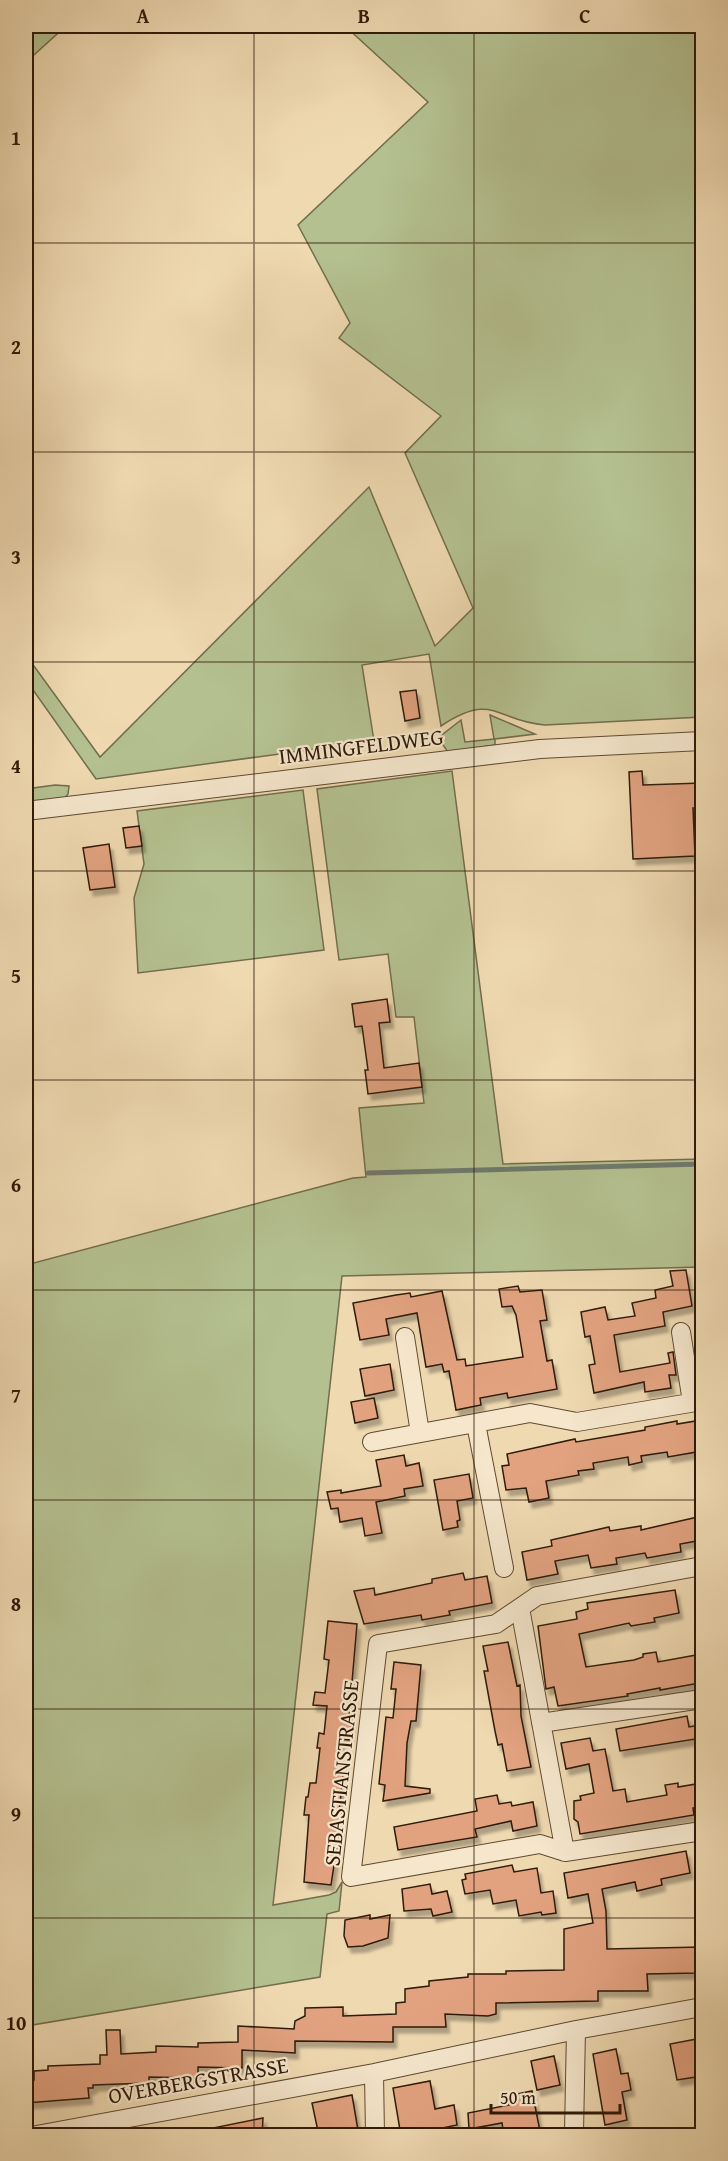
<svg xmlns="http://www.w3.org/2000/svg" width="728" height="2161" font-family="'Gentium Book Plus',serif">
<defs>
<filter id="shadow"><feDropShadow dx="3.5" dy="6" stdDeviation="1.5" flood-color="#0004"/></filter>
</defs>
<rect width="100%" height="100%" fill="#efd9b1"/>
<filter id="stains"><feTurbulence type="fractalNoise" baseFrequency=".00333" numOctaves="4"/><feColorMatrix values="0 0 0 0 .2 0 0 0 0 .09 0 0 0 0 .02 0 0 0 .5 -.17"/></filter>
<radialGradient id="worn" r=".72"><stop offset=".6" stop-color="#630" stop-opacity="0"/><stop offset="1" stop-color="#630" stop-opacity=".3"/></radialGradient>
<path fill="#b4c090" stroke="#726d4c" stroke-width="1.5" d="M26,26H66L26,62Z
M345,26H702V717L545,725C495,721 494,691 441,726L429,654L362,665L374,741L96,779L26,680V655L100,757L369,487L435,646L473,608L405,453L441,416L339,338L350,323L298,225L428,102Z
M490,715L535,734L495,739V745L448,752L438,738L461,720L465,742L494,739Z
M452,771L503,1164L702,1159V1267L342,1276L273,1905L329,1895L336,1892L342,1882L339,1911L327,1914L320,1977L26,2026V1265L353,1178L366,1177L359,1108L424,1103L414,1017H396L388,954L339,960L317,789Z
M55,785L69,786L68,794L63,800L26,804V789Z
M303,790L324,950L138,973L134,898L144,864L137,811Z"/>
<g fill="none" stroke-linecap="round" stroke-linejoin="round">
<path stroke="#6f7a6d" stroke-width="5" d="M368,1173L702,1164"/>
</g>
<path fill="#e2a280" stroke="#2f1a08" stroke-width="1.5" filter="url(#shadow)" d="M416,690L420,718L405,721L400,692Z
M642,771L643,785L702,783V808H693L695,856L633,859L629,772Z
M139,826L142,846L126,848L123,828Z
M109,844L115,887L90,890L83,848Z
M387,999L390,1022L379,1023L384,1068L419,1063L422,1087L368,1094L365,1070H368L362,1026L355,1027L352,1004Z
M686,1270L692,1306L663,1312L665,1326L614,1335L620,1372L670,1363L668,1353L673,1352L676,1375H669L671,1388L645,1392L644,1382L594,1393L589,1365L595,1364L590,1336L585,1337L581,1312L605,1307L608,1320L635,1316L632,1303L656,1298L655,1290L673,1286L670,1271Z
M518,1286L520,1292L542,1290L547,1320L540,1321L547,1361L552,1360L557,1389L508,1398L507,1393L480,1398L481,1405L456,1410L449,1371L444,1372L442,1364L426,1367L417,1313L386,1319L389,1335L360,1340L353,1303L396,1295L410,1293L411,1297L442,1291L457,1360L465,1359L466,1366L523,1357L516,1315L512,1306L502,1307L499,1289Z
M390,1364L394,1390L365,1396L360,1369Z
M374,1398L378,1418L355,1423L351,1402Z
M702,1420V1451L668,1457L667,1452L641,1456L642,1462L629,1465L628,1457L593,1463L594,1469L578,1471L579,1475L546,1481L549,1498L529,1502L526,1488L506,1490L502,1466L509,1465L507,1454L575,1439L576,1442L645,1430V1427L677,1421V1424Z
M404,1455L406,1466L419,1463L423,1486L404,1489L405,1496L376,1502L382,1533L365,1536L362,1518L340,1522L338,1508L331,1509L327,1492L341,1490V1493L381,1486L376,1460Z
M469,1474L473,1498L457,1501L460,1520L457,1521L458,1527L443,1530L434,1480Z
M702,1516V1540L680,1544L681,1552L647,1558L645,1553L616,1558L617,1564L591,1568L588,1555L555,1561L558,1574L527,1580L522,1552L552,1546L551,1540L609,1527L610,1531L641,1526V1530Z
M463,1573L465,1580L487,1576L492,1603L449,1611L450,1615L422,1620L421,1615L364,1624L354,1591L374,1588L375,1595L432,1583V1579Z
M675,1590L679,1613L654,1618L655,1622L631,1626L629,1623L579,1634L586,1667L634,1660L643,1657V1654L656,1652L658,1662L702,1654V1667L698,1668L700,1683L660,1690V1688L627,1694L628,1696L558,1706L554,1687L546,1689L538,1626L577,1619L576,1612L588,1609L587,1603Z
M328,1621L357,1624L349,1717H352L349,1740L341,1739L339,1765H344L339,1813H342L331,1885L304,1882L309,1815H304L306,1797H308L310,1783H316L320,1748H317L319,1733L324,1734L327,1706L313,1705L315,1692L325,1693L329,1660L324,1659Z
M508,1642L517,1686L520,1685L521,1716L531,1767L507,1771L502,1744L498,1745L495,1731L484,1671H488L483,1646Z
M394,1662L421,1665L416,1721H411L407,1743L405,1786L430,1789V1793L383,1801L385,1785L379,1784L386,1717L393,1718L396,1689H391Z
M687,1716L689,1727L700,1725L702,1738L620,1751L616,1729Z
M590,1738L593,1751L605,1749L613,1791L625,1789L627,1802L667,1795L665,1785L678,1783V1787L702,1783V1806L693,1808L694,1815L580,1834L578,1822L574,1819V1801L581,1800L580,1796L594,1793L589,1764L566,1769L561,1743Z
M497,1795L499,1804L511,1802L512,1806L533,1802L537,1826L513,1831L511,1821L475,1829L477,1837L398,1850L394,1827L477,1811L475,1799Z
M686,1851L690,1873L661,1879L662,1885L637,1891L635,1882L602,1889L606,1911L607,1949L702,1947V1966H697V1973L647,1974L648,1991H598V2001L496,2003V2014L488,2016L445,2014L446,2027H393V2042L295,2041V2053L242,2050V2068L198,2067V2078L149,2077V2083L93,2085V2088H88L89,2098L26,2103V2081L34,2080V2071L48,2070V2066L100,2064V2055H107L106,2030H120L121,2054L156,2052V2046L198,2047V2043L238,2042V2026L294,2029L295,2021L305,2016V2008L343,2007V2016L396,2014V2003L405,2002V1989L429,1986V1981L468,1977V1974H506V1971L564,1970V1929L593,1923L588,1894L568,1898L564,1873Z
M512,1865L514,1872L537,1868L541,1893L553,1891L556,1913L542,1915L541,1912L519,1916L516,1900L493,1904L490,1890L465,1894L462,1880L466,1879L465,1874Z
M430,1884L432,1894L447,1891L452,1912L433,1916L431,1909L404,1911L402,1889Z
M370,1915V1919L390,1915L388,1938L363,1946L348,1947L344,1936L345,1920Z
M702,2038V2076L677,2080L670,2044Z
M616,2049L621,2074L628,2073L631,2090L622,2092L627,2120L605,2125L593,2054Z
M554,2056L560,2085L537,2090L531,2061Z
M430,2081L435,2109L454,2105L457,2125L418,2133V2136H401L393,2088Z
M532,2091L541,2136H504L502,2123L469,2129L468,2113L509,2105L507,2096Z
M352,2095L359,2136H319L312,2103Z
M263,2118L262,2136H209L208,2129Z"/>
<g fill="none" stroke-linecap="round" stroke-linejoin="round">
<defs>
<path id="minor" d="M26,811L540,749L702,741
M681,1332L692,1402
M405,1337L420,1433
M476,1424L504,1568
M372,1442L530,1413L577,1422L702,1401
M702,1566L537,1596L496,1624L378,1644L351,1877L540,1844L565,1852L702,1831
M520,1608L565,1852
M541,1723L702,1699
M374,2073L375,2136
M574,2133L576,2030
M31,2136L374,2073L576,2030L702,2007"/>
</defs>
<use href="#minor" stroke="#5f4a32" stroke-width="20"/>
<use href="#minor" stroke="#f5e6cc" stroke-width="18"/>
</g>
<path fill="none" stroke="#2f1a08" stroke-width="1.5" stroke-opacity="0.55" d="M254,26V2136M474,26V2136M26,243H702M26,452H702M26,662H702M26,871H702M26,1080H702M26,1290H702M26,1500H702M26,1709H702M26,1918H702"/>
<g text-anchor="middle" stroke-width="4.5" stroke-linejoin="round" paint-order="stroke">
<g font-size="22" fill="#2f1a08" stroke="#f5e6cc">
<text transform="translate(361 746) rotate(-7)" y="8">IMMINGFELDWEG</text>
<text transform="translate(341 1773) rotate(-84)" y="8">SEBASTIANSTRASSE</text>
<text transform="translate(198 2080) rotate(-10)" y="8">OVERBERGSTRASSE</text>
</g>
</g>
<rect width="728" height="2161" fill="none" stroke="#efd9b1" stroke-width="66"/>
<path d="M491 2104v9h129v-9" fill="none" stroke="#2f1a08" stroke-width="3"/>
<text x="500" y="2104" font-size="18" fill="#2f1a08" stroke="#f5e6cc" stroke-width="4.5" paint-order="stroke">50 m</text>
<rect x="33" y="33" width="662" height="2095" fill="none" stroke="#2f1a08" stroke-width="2"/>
<g font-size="20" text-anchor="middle" font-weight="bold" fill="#2f1a08">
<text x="143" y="23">A</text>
<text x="364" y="23">B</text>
<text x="585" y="23">C</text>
<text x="16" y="145">1</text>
<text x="16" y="354">2</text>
<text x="16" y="564">3</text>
<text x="16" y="773">4</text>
<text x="16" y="983">5</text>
<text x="16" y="1192">6</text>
<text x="16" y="1402">7</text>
<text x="16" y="1611">8</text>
<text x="16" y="1821">9</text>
<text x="16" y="2030">10</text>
</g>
<rect width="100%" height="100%" filter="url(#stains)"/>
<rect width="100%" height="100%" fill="url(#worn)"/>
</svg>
